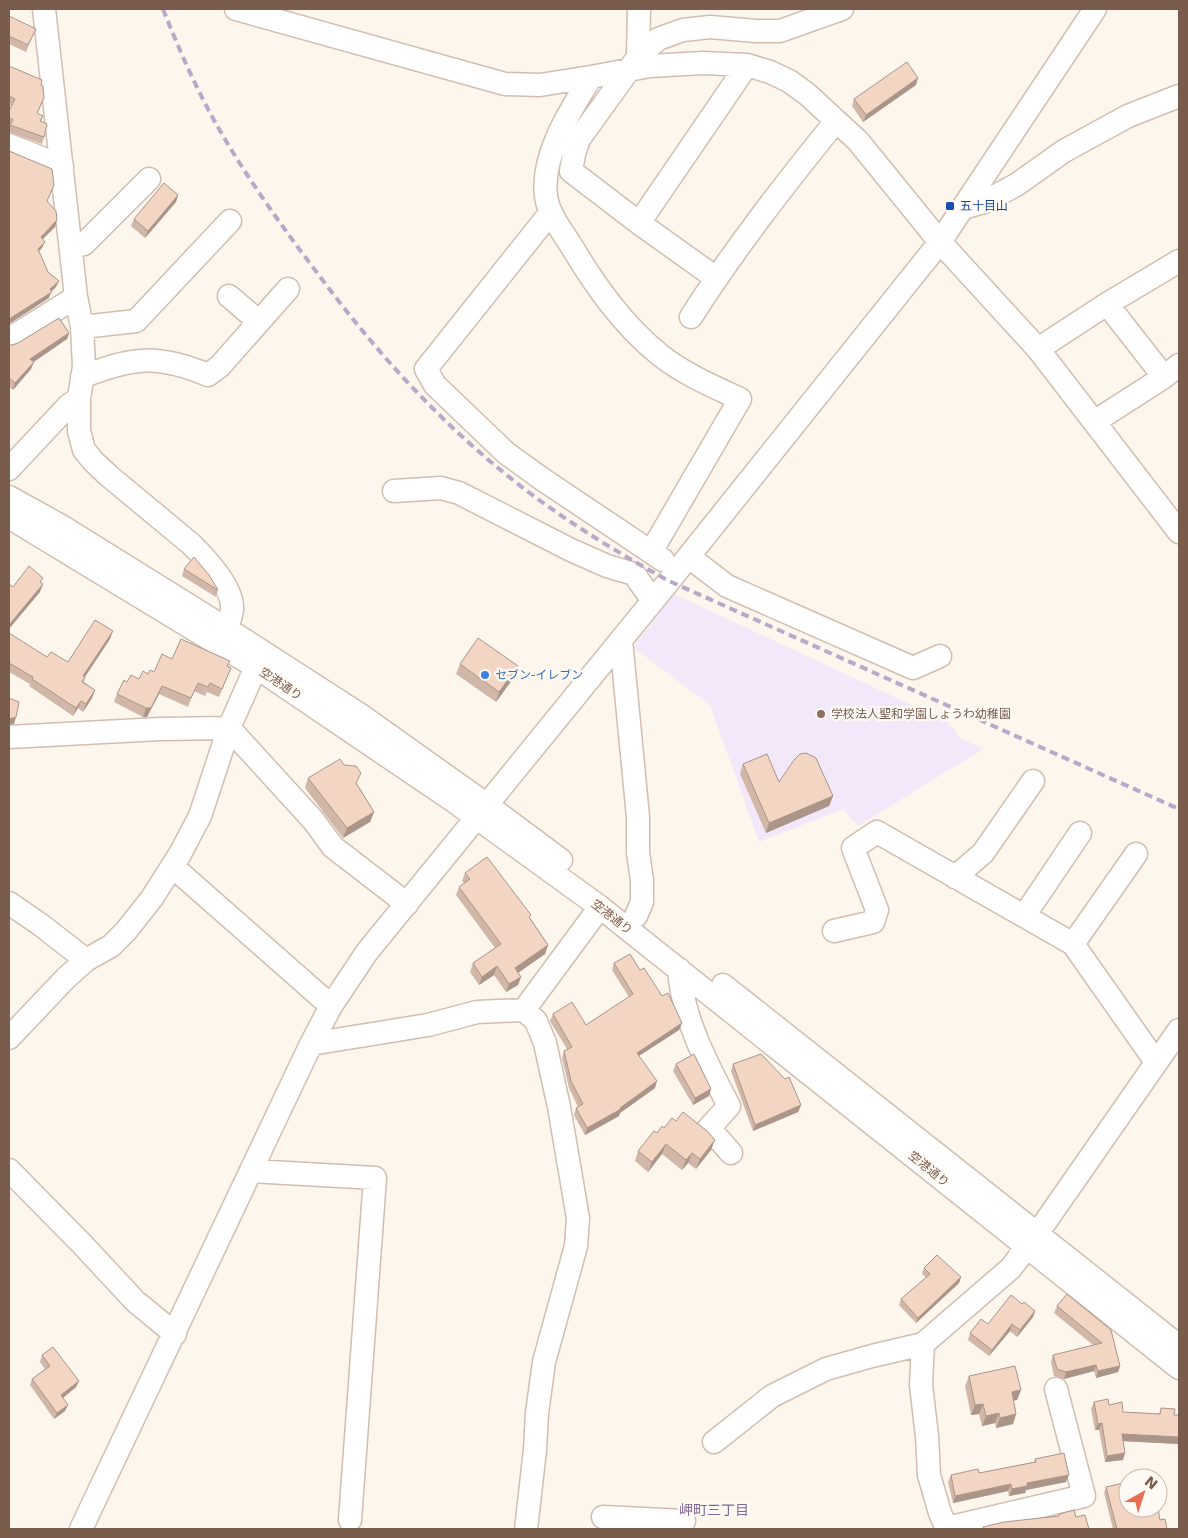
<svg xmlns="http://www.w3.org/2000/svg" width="1188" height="1538" font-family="'DejaVu Sans','Noto Sans JP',sans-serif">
<rect width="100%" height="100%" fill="#fdf6ec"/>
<path fill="#f3e8fa" d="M674,594L948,722L960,738L983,749L858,826L843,809L759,842L710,705L633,647Z"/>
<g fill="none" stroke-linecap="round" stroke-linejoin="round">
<defs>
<path id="minor" d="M44,9L76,297L82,327L84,367L79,398V431L84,450L94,462L109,476L191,544C205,558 234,588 232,610C231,616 229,623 227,629
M236,9L505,84L540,85L591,77L650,66L703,63L747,65L770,72L789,81L807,94L858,141L940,242L1038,349L1179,532
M638,57L639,9
M591,77C570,111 541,155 546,196C548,214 563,232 572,247C596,287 623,325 660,355C684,374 712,386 740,399L651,552
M9,145L62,166
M963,208L984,202L1016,185L1064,151L1128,116L1179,96
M551,212L426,369L435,385L506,453L542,479L663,560
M639,223L747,65
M71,247L84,244L149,179
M716,278L639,223L571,171L574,154L579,139L638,57L658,39L683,30L710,27L756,31H780L842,9
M229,296L259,322
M1107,304L1164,377
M691,317C735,248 785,184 836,121
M82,327L136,321L230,221
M9,339L76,297
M1038,349L1107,304L1179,261
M82,377C133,357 157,354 208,375L220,366L288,289
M1094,422L1164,377L1179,365
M9,469L68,406L79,398
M394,491L441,488L459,493L571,550L607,566L634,574L653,601
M9,497L63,527L227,629L359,714L487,805L561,860
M9,517L256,667L455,802L600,907L1179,1368
M689,557L727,586L913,668L940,656
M621,640L638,817V853L642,880V902L636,916
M9,737L160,729L229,728L313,820L333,847L407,904
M172,866L331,1006
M955,877L983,853L1033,781
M9,903L41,925L86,960
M1024,916L1080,833
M834,931L873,922L877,910L853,848L877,832L1073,944L1156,1062
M1073,944L1136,854
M679,969C682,1017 707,1064 729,1106L709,1128L731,1153
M723,985L1179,1346
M524,1010L600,907
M9,1038L66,978L86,960L111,946L126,931L152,898L180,854L200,816L229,728L256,667
M311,1044L428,1025L477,1012L524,1010L536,1021L545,1043L559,1107L578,1218L576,1246L544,1362L537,1413L535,1450L526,1529
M9,1170L82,1244L135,1301L175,1334
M252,1171L375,1178L350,1520
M923,1344L921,1385L927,1436L929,1475L940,1513L947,1529
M714,1442L772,1396L826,1369L872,1356L923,1344L1011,1268L1046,1221L1179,1030
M603,1517L684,1521L679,1529
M947,1528L1084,1496L1056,1389
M81,1529L311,1044L331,1006L367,952L669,581L940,242L1095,9"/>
</defs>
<use href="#minor" stroke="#d1beb0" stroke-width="25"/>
<use href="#minor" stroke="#fff" stroke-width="22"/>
<path stroke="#b9a8c9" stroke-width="4" stroke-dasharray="8 5" stroke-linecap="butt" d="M163,9C178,47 195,86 215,122C246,177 283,228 321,278C375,350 433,415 503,472C554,514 611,549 669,581L1179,809"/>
</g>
<path fill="#d1b7a8" d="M9,16L33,35L26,52L9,44Z
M9,66L41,85V105L37,114L43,116L41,121L44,137L42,144L9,132L10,126L9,125V111L12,106L9,104Z
M916,85L863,122L852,106L854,99Z
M178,195L176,202L145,238L131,226L134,219Z
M69,333L67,339L33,362L31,369L13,390L9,387V345H12Z
M184,569L218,590L216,597L182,576Z
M9,633L47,657L68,662L110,639L85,677L84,682L95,690L92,698L83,712L78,708L73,716L29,686L30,684L9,672Z
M172,659L228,666L231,668L219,697L207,692L205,696L194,691L188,707L159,694L147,717H143L114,702L117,694L127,682L139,679L148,674L154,672Z
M460,664L515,676L496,702L456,674Z
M743,764L779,782L833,796L829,806L766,833L740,774Z
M308,778L357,784L374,812L370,822L343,838L305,788Z
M465,873L530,918L548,945L545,954L518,973L521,977L518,985L506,992L494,975L479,985L470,972L473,963L495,948L456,895L459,887L464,883L462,881Z
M614,963L640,970L662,996L682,1023L679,1030L639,1056L655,1088L620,1113L619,1116L585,1135L574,1115L576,1108L578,1107L569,1088L562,1058L564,1051L567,1049L550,1021L553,1014L586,1025L629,997L612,970Z
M676,1064L711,1089L709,1096L693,1105L673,1071Z
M733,1064L801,1105L798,1112L753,1131L731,1071Z
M657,1133L711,1150L696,1169L688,1163L682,1170L662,1154L648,1172L635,1161L638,1151Z
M924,1268L961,1277L959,1283L916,1323L899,1305L901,1299L926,1277L922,1274Z
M1067,1294L1120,1366L1118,1372L1096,1378L1094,1371L1064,1379L1054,1376L1051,1362L1053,1355L1093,1345L1054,1313L1057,1306Z
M1035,1311L1033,1317L1017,1337L1010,1331L989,1356L968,1340L970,1333L988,1324Z
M42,1355L79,1381L76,1387L63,1398L65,1411L54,1419L30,1385L32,1379L45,1369L40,1362Z
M969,1376L1021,1390L1017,1400H1013L1016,1414L1013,1424L996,1428L995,1423L982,1426L979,1414L971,1415L965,1386Z
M1094,1402L1109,1405L1123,1412L1159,1414L1161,1408L1174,1415L1179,1444L1123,1441V1460L1105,1462L1099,1430H1095L1091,1409Z
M1035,1459L1066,1482L1026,1490L1025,1493L1009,1496L1008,1491L953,1503L948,1482L951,1475L979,1473L1034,1462Z
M1106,1487L1128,1508L1160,1520L1167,1529H1113L1104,1493Z"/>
<path fill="#aa9588" d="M918,78L916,85L863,122L866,115Z
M178,195L176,202L145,238L148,231Z
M57,220L55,227L38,244L41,237Z
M45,242L42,248L35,255L38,249Z
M59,281L56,287L51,292L49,298L9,324V319L50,289Z
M69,333L67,339L28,366L30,359Z
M34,362L31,369L13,390L15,383Z
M43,584L40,592L9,629V625Z
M113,631L110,639L80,684L83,676Z
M518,666L515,676L496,702L499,692Z
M162,686L159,694L147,717H143L146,708Z
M95,690L92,698L83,712L86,704Z
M81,701L78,708L73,716L76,708Z
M16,717L14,724L9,725V719Z
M833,796L829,806L766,833L769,823Z
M374,812L370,822L343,838L347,828Z
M548,945L545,954L512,977L515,968Z
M497,966L494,975L479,985L482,977Z
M521,977L518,985L506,992L509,984Z
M682,1023L679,1030L634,1059L637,1053Z
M657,1081L655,1088L620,1113L619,1116L585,1135L587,1128L620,1108Z
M711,1089L709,1096L693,1105L695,1098Z
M801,1105L798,1112L753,1131L755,1125Z
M715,1140L711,1150L696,1169L700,1159Z
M666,1144L662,1154L648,1172L652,1162Z
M692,1153L688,1163L682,1170L686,1160Z
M961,1277L959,1283L916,1323L918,1318Z
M1035,1311L1033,1317L1017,1337L1020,1330Z
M1012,1324L1010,1331L989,1356L992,1350Z
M1096,1365L1094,1371L1064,1379L1066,1372Z
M1120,1366L1118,1372L1096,1378L1098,1371Z
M79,1381L76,1387L58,1402L61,1395Z
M1021,1390L1017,1400L1008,1402L1012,1392Z
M983,1404L979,1414L971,1415L975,1405Z
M68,1405L65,1411L54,1419L57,1413Z
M999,1413L995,1423L982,1426L986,1416Z
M1016,1414L1013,1424L996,1428L1000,1418Z
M1102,1423L1099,1430H1095L1098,1424Z
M1122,1434L1179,1437V1444L1120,1441Z
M1125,1453L1123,1460L1105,1462L1107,1456Z
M1069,1475L1066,1482L1026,1490L1025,1493L1009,1496L1012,1489L1027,1483Z
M1011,1484L1008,1491L953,1503L955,1496Z"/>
<path fill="#f3d5c3" stroke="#aa9588" d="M9,16L36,29L28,45L9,36Z
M907,62L918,78L866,115L854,99Z
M9,66L42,80L41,85L43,86L44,98L37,113L43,116L40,121L47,124L44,137L10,125L13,120L9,117V111L15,99L9,96Z
M9,151L52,169L54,185L47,201L56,211L57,220L41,237L45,242L38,249L48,272L59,281L50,289L52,292L9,319Z
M164,183L178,195L148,231L134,219Z
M59,318L69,333L30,359L34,362L15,383L9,378V345H12L18,343Z
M194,557L209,575L218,590L184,569Z
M29,566L43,578L40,582L43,584L9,625V584L13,587Z
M95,620L113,631L83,676L85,677L82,682L95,690L86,704L81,701L76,708L32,679L33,677L9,663V633L47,657L51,652L68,662Z
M478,638L518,666L499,692L460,664Z
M181,639L230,661L227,666L231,668L222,689L210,683L208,687L198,683L191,698L162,686L151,708H146L117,694L124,680L127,682L131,675L139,679L143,671L148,674L150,670L154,672L162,654L172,659Z
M9,698L19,702L16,717L9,719Z
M806,753L816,758L833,796L769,823L743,764L767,754L779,782L794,760L800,754Z
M340,759L344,765L356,766L361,773L356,783L374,812L347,828L308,778Z
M487,857L531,915L529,917L548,945L515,968L521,977L509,984L497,966L482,977L473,963L501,944L459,887L470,879L465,873Z
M630,954L640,970L644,968L662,996L668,993L682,1023L637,1053L657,1081L620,1108L621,1109L587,1128L576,1108L583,1104L571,1081L564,1051L572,1047L553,1014L572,1002L586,1025L633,994L614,963Z
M694,1054L711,1089L695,1098L676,1064Z
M761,1054L785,1079L789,1077L801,1105L755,1125L733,1064Z
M683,1112L707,1131L715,1140L700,1159L692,1153L686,1160L666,1144L652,1162L638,1151L654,1131L657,1133L662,1126L664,1128L672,1118L676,1121Z
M937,1255L961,1277L918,1318L901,1299L930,1274L924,1268Z
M1067,1294L1111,1330L1120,1366L1098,1371L1096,1365L1066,1372L1057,1369L1053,1355L1102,1343L1057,1306Z
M1011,1295L1022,1304L1024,1302L1035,1311L1020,1330L1012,1324L992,1350L970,1333L981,1319L988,1324Z
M53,1347L79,1381L61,1395L68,1405L57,1413L32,1379L50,1366L42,1355Z
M1015,1366L1021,1390L1012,1392L1016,1414L1000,1418L999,1413L986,1416L983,1404L975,1405L969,1376Z
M1108,1399L1109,1405L1122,1402L1123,1412L1160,1414L1161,1408L1175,1409L1174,1415H1179V1437L1122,1434L1125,1453L1107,1456L1102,1423L1098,1424L1094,1402Z
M1064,1453L1069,1475L1027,1483V1486L1012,1489L1011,1484L955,1496L951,1475L978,1469L979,1473L1036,1462L1035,1459Z
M1128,1482V1508H1158L1160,1520L1165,1519L1167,1529H1117L1106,1487Z
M1074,1510L1076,1517L1085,1515L1089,1529H983V1527L1004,1522L1059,1516V1514Z"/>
<rect fill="#1a4fb4" stroke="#fffaf3" stroke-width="2" x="945" y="201" width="10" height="10" rx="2.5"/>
<circle fill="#3f7fe0" stroke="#fffaf3" stroke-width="2" cx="485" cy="675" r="5"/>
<circle fill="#8d6e63" stroke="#fffaf3" stroke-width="2" cx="821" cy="714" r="5"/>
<g text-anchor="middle" stroke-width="4.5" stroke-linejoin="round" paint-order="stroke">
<g font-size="12" fill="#164399" stroke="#fffaf3" text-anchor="start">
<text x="960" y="210">五十目山</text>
</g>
<g font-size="12" fill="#366cbe" stroke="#fffaf3" text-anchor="start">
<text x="495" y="679">セブン-イレブン</text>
</g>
<g font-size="12" fill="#7a5c4d" stroke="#fffaf3">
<text transform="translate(281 684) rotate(34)" y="4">空港通り</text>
<text transform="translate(612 917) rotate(38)" y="4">空港通り</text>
<text transform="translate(929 1169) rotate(39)" y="4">空港通り</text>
</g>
<g font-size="12" fill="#785e54" stroke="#fffaf3" text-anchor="start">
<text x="831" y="718">学校法人聖和学園しょうわ幼稚園</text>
</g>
<g font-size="14" fill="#846695" stroke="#fffaf3">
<text x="714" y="1515">岬町三丁目</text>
</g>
</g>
<rect width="1188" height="1538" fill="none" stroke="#7a5c4d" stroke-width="20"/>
<g transform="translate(1143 1493) rotate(39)"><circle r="24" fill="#fffaf3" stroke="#cabbb1"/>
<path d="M0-4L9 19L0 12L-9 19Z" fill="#e76f51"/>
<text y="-8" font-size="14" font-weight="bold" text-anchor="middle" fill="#7a5c4d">N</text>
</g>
</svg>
